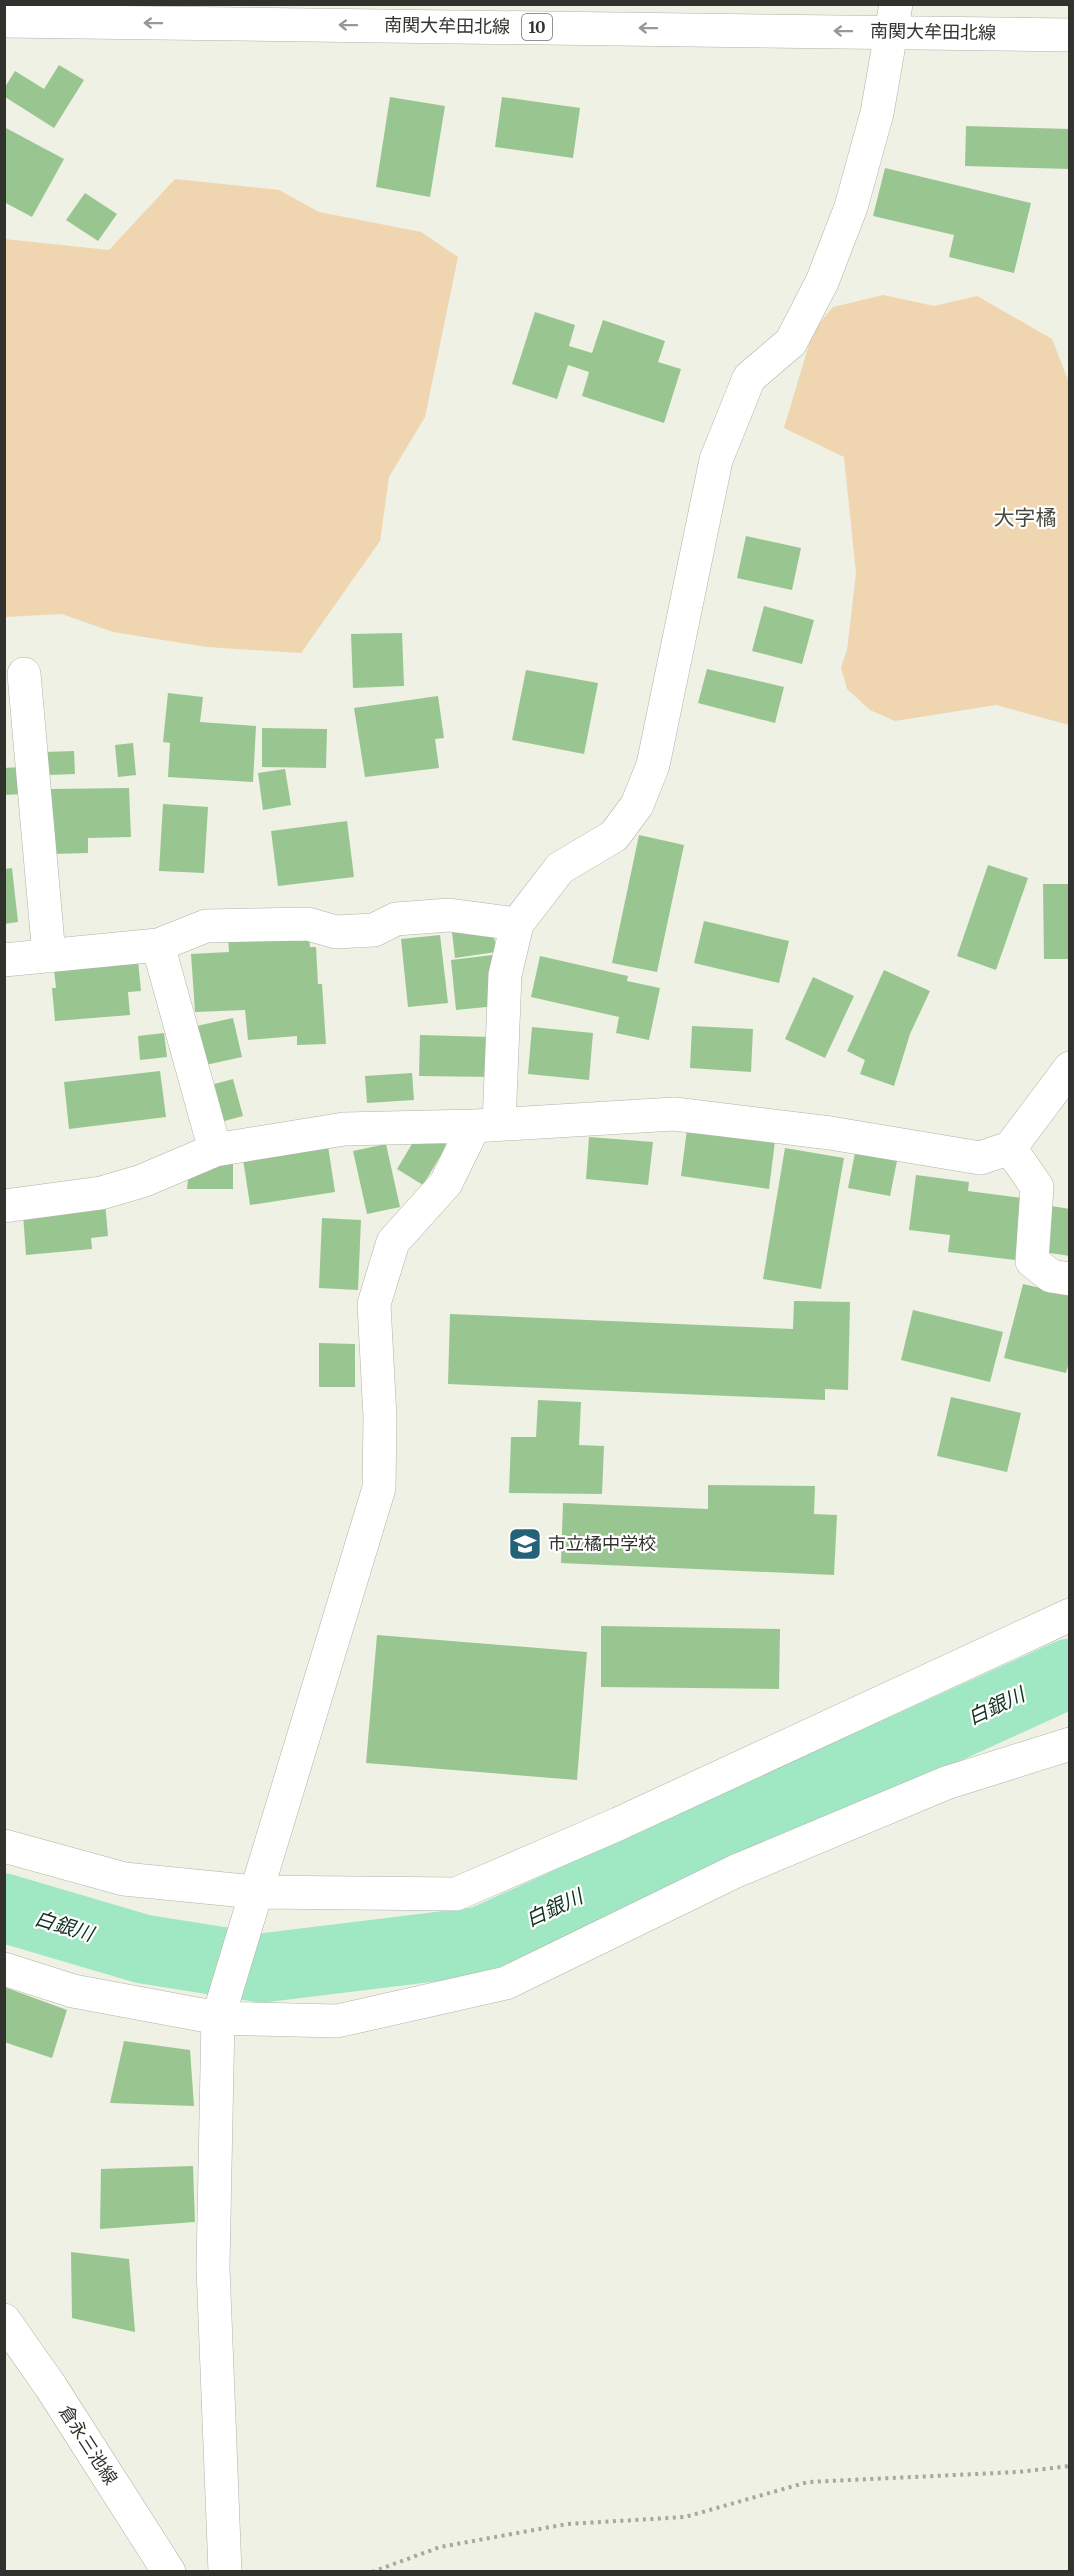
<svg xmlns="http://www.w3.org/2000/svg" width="1074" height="2576" font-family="Merriweather,'Noto Sans JP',serif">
<rect width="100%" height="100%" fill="#eef1e4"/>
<path fill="#f0d5b1" d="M175,179L279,190L319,212L421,232L458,257L425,417L389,477L380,541L301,653L207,647L113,632L62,614L5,617V239L109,250Z
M883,295L934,306L977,296L1052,339L1070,385L1069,725L996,705L895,721L870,710L847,689L841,667L847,650L856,573L844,457L784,428L813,331L833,307Z"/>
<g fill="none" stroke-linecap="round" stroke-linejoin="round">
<path stroke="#a0e7c3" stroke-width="69" d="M4,1908L143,1949L262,1968L482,1941L1070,1673"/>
</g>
<path fill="#99c690" d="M59,65L84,80L54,128L5,97V87L15,71L44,89Z
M390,97L445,106L430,197L376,187Z
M502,97L580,108L573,158L495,147Z
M966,126L1070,129V169L965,166Z
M4,127L64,159L32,217L4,202Z
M885,168L1031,203L1014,273L949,257L954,235L873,216Z
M85,193L117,214L98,241L66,220Z
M535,312L575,325L569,346L592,353L603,320L665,341L658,362L681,369L664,423L582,396L589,372L568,365L557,399L512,384Z
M746,536L801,548L792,590L737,578Z
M764,606L814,620L802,664L752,651Z
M402,633L404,686L353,688L351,634Z
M707,669L784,687L775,723L698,703Z
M526,670L598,683L584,754L512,740Z
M168,693L203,697L200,722L256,726L253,782L168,777L170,743L163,742Z
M438,696L444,738L435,739L439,768L365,777L354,708Z
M262,728L327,729L326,768L262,767Z
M133,743L136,775L118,777L115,745Z
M74,751L75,774L47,775L45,752Z
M21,767L23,794L4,795V768Z
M285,769L291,805L263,810L258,773Z
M129,788L131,837L88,838V853L52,854L50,789Z
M163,804L208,807L204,873L159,871Z
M347,821L354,877L278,886L271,831Z
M639,835L684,845L657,972L612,963Z
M988,865L1028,878L996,970L957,956Z
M12,868L18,922L4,924V869Z
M1043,884H1070V959H1044Z
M704,921L789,941L779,983L694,963Z
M493,927L496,952L455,958L452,932Z
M309,934L310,947H316L318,984H322L326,1044L297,1045V1036L248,1040L245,1010L195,1012L191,954L229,952L228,937Z
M440,935L448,1003L408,1007L401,939Z
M492,955L496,1006L456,1010L451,960Z
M540,956L628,976L627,981L660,988L649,1040L616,1033L619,1017L531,997Z
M138,961L141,991L128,992L130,1015L55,1021L52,988H56L54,970Z
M884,970L930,991L910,1034L894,1086L860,1074L865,1060L847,1051Z
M813,977L854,996L825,1058L785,1039Z
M233,1018L242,1057L201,1066L192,1027Z
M692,1026L753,1029L751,1072L690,1068Z
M532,1027L593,1033L589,1080L528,1074Z
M164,1033L167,1057L140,1060L138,1036Z
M420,1035L491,1037V1077L419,1076Z
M160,1071L166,1117L69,1129L64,1082Z
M412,1073L414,1100L367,1103L365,1076Z
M233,1079L243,1116L217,1123L207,1086Z
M421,1129L447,1145L423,1185L397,1169Z
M687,1129L775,1141L769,1189L681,1176Z
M589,1137L653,1142L648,1185L586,1179Z
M386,1144L400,1207L367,1214L353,1151Z
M328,1146L335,1192L250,1205L243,1159Z
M785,1148L844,1158L821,1289L763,1279Z
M855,1153L897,1161L890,1196L848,1188Z
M233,1157V1189H187L189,1170Z
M916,1175L969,1182L968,1191L1022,1198L1015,1260L948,1252L950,1235L909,1230Z
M105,1202L108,1236L91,1238L92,1249L26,1255L23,1214Z
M1051,1206L1070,1209V1256L1043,1252Z
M322,1218L361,1220L358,1290L319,1288Z
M1023,1284L1070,1295V1359L1066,1373L1004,1358Z
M794,1301L850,1302L848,1390L825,1389V1400L448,1384L450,1314L793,1329Z
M913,1310L1003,1332L990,1382L901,1360Z
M319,1343L355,1344V1387H319Z
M951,1397L1021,1413L1007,1472L937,1456Z
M538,1400L581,1402L579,1445L604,1446L602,1494L509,1493L511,1437H536Z
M708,1485L815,1486L814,1514L837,1515L834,1575L561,1563L563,1503L708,1509Z
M601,1626L780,1629L779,1689L601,1687Z
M377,1635L587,1652L577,1780L366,1763Z
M4,1987L67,2010L52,2058L4,2042Z
M124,2041L190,2050L194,2106L110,2103Z
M193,2166L195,2222L100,2229L101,2169Z
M71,2252L129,2259L135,2332L72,2318Z"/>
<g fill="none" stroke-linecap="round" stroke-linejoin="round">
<defs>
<path id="street" d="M24,674L49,956
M158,945L215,1150
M4,960L158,945L206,926L308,924L336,932L374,930L396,919L449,915L517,924
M499,1124L505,975L517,924L560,868L614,836L637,805L653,765L716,460L749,378L791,342L822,282L851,207L877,113L896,4
M1010,1148L1037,1187L1032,1261L1051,1276L1070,1279
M4,1206L101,1193L142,1181L215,1150L344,1129L474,1126
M4,1846L124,1879L255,1892L456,1894L618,1824L1070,1615
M4,1969L73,1991L218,2018L337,2021L506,1983L736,1871L946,1783L1070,1744
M225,2572L213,2267L218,2018L379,1488L380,1417L374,1304L393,1242L446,1183L474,1126L674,1114L830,1133L980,1158L1010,1148L1070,1068"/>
<path id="secondary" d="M4,2320L51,2387L169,2572"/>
<path id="primary" d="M4,21L1070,35"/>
</defs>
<use href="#street" stroke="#b0b4a7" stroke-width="34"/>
<use href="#secondary" stroke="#b0b4a7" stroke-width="34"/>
<use href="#primary" stroke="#b0b4a7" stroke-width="34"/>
<path stroke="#a6a89e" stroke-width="4" stroke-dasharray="3 4.5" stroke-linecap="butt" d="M372,2572L440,2547L567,2524L685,2517L808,2482L1018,2472L1070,2466"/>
<use href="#street" stroke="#fff" stroke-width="33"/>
<use href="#secondary" stroke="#fff" stroke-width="33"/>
<use href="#primary" stroke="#fff" stroke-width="33"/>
</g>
<defs><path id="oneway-shaft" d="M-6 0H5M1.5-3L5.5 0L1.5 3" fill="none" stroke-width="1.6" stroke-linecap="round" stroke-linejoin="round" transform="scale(1.5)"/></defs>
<g stroke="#989896">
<use href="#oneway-shaft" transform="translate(153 23) rotate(-179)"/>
<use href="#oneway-shaft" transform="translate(348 25) rotate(-179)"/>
<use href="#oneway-shaft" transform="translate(648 28) rotate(-179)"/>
<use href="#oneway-shaft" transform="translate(843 31) rotate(-179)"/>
</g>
<defs>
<symbol id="school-square" viewBox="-11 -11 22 22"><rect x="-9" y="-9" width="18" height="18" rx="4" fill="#246279" stroke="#fff"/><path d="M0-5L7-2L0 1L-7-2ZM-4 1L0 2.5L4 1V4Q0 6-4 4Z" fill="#fff"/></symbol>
</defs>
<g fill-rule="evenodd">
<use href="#school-square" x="506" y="1525" width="38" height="38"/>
</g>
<g text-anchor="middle" stroke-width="4.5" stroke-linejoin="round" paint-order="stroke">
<rect fill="#fff" stroke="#6f706c" stroke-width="1.5" x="522" y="14" width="30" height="26" rx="4.5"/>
<g font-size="16" font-weight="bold" fill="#31322d">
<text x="537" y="33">10</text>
</g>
<g font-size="18" fill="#31322d" stroke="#fff">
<text transform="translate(447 26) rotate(1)" y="6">南関大牟田北線</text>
<text transform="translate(933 32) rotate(1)" y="6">南関大牟田北線</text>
<text transform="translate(88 2445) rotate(57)" y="6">倉永三池線</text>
</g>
<g font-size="18" fill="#31322d" stroke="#fff" text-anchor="start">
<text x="548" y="1550">市立橘中学校</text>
</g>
<g font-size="20" font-style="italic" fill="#113223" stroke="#fff">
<text transform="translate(996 1706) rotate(-25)" y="7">白銀川</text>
<text transform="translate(554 1908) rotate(-25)" y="7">白銀川</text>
<text transform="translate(64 1926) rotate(17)" y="7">白銀川</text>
</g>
<g font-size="21" fill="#484b40" stroke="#fff">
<text x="1025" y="525">大字橘</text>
</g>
</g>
<rect width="1074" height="2576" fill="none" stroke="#31322d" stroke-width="12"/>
</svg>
